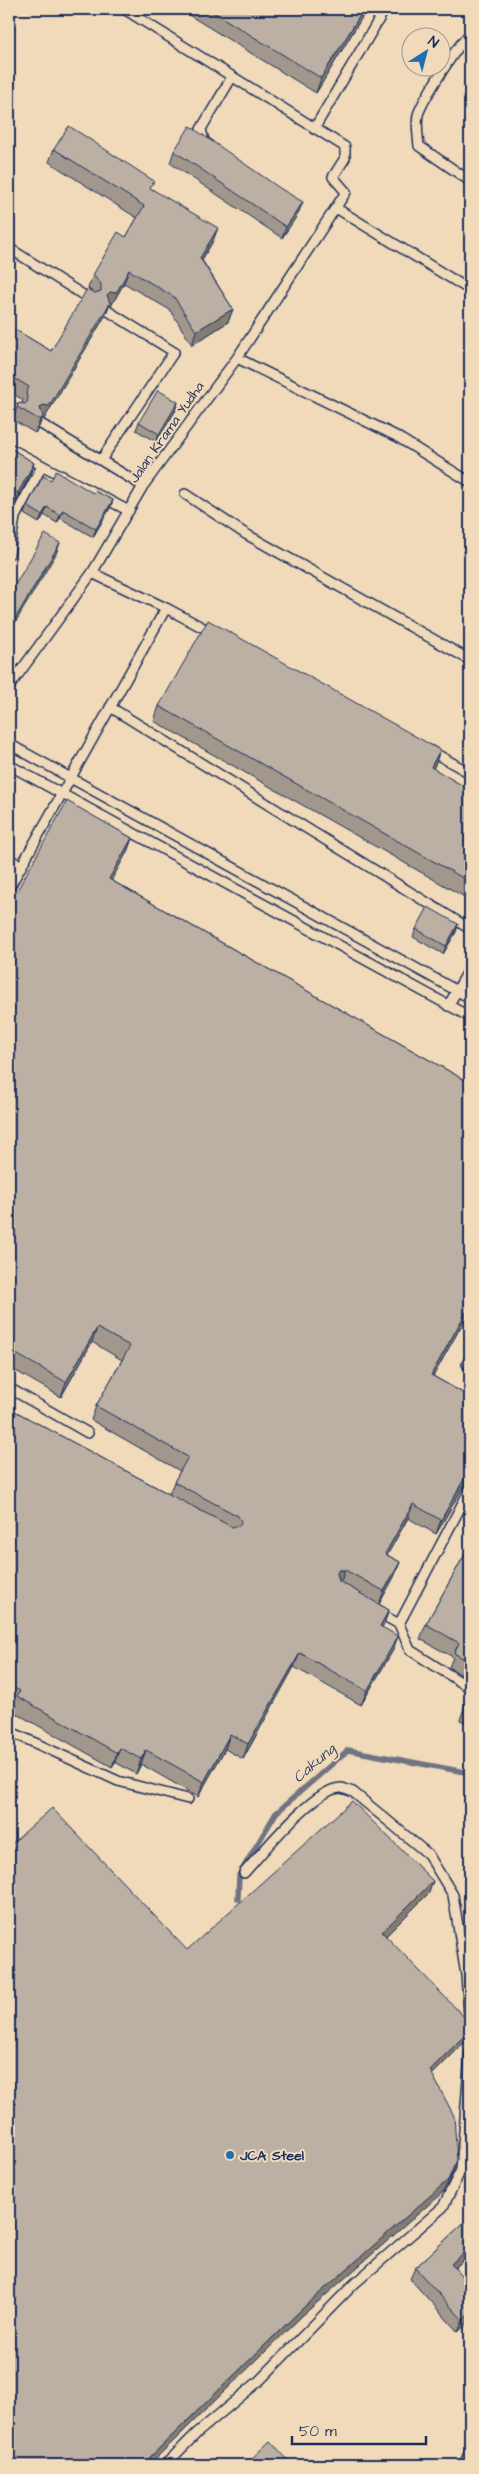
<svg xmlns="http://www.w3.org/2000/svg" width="479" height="2474" font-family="'Architects Daughter',sans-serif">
<rect width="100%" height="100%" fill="#f0dab9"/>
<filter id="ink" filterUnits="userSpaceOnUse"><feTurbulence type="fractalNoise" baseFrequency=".02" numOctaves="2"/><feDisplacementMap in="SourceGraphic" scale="10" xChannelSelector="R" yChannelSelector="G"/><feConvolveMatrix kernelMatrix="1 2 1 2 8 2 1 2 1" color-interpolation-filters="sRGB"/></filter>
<g filter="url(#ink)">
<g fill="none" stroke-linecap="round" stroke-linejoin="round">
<path stroke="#6f7382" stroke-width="5.5" d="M238,1899L239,1875L276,1813L348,1750L470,1773"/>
<defs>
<path id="service" d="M470,35C461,38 421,103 418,115C416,125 418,135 419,146L470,181
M314,129L385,9
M208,144L204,141L201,129L232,77
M336,208L470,290
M9,248L91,300
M237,358L396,436L470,482
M9,405L18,411
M41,424L143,486
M9,448L129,511
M101,460L174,352L108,311
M185,494L244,533L470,660
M9,554L15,517L42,466
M92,573L166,608
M9,687L92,573L143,486L237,358L346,192L333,177L345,158V147L124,9
M110,707L470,929
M9,744L470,998
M429,750L470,773
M9,765L470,1017
M9,859L22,866
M9,888L166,608L213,633
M448,1006L470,968
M467,1364L470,1359
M9,1388L88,1433
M377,1612L399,1624L470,1489
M399,1624L410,1650L470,1688
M9,1731L118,1781L188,1799
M244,1873C262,1853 316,1786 342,1788C345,1789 350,1791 353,1792L428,1854L453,1895L466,1975L470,2027
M165,2465L197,2433L259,2381L354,2284L443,2207L461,2170L470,2053
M464,2465L470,2451"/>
</defs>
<use href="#service" stroke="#1b2f5e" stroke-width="12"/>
<use href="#service" stroke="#f0dab9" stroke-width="9"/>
</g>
<path fill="#a1978c" stroke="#1b2f5e" d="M179,9H367L316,93Z
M54,149L151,189L213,241L202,260L233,309L228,322L192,345L170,310L124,283L111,306H109L105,316L44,419H42L38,429L35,433L13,420L17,407L22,403L23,400L9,391V326L51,351L90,290L88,288L93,275L126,237L137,218L49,162Z
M174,151L298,214L282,238L170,163Z
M176,410L156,442L136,430L139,422Z
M9,447L34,463L29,477L13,508L9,505Z
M51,480L113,500L110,508L93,537L60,518L57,523L44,515L39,523L24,514L27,506Z
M159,706L440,750L433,769L470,790V900L154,721Z
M132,838L127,852L111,880L470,1083V1310L433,1376L470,1397V1483L463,1487L436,1534L408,1518L387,1555L400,1562L394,1577L379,1604L389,1610L382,1627L393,1650L361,1705L294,1667L243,1759L225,1749L198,1797L141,1764L136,1774L115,1762L112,1767L12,1711L14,1705L9,1702V1405L11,1409L169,1494L174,1482L180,1471L91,1420L96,1406L122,1360L92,1342L61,1397L9,1367V905Z
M458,924L456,932L443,954L413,937L416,929Z
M470,1545V1680L449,1667L453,1657L420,1639L426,1624Z
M470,1697V1725L460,1720L465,1705Z
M470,2217V2254L455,2268L470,2321L458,2332L410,2279L415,2268Z"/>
<path fill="#837b72" stroke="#1b2f5e" d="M364,9H367L316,93L321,78Z
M303,202L298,214L282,238L286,227Z
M218,228L213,241L195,271L200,258Z
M129,270L124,283L111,306H109L105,316L44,419H42L38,429L35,433L40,420V408L107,295Z
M233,309L228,322L192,345L196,331Z
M178,402L176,410L156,442L159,434Z
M34,463L29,477L13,508L18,493Z
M113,500L110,508L93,537L96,529Z
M47,507L44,515L39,523L42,515Z
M63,510L60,518L57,523L60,515Z
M60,543L56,554L9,633V629Z
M440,750L435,765L425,782L431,767Z
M132,838L127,852L104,894L109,879Z
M458,924L456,932L443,954L446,946Z
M470,1305V1310L426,1389L431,1375Z
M97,1328L92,1342L61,1397L66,1382Z
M470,1471V1483L463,1487L436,1534L441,1520L468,1472Z
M413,1504L408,1518L380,1568L385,1554Z
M400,1562L394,1577L378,1606L384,1591Z
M339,1570H345L340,1584L337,1573Z
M389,1610L384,1624L375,1640L380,1626Z
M398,1636L393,1650L361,1705L367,1691Z
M300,1653L294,1667L243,1759L248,1744Z
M230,1734L225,1749L198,1797L204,1782Z
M120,1748L115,1762L112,1767L117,1753Z
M146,1750L141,1764L136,1774L141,1759Z
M433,1881L429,1893L378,1944L382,1932Z
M470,2030V2035L469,2038L425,2082L430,2070Z
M457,2160L453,2172L443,2192L302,2316L149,2465H142L306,2305Z
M470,2247V2254L447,2275L451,2264Z
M470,2313V2321L458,2332L463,2320Z"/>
<path fill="#bbb0a3" stroke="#1b2f5e" d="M208,9H364L321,78Z
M69,126L154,181L150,188L218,228L200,258L233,309L196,331L174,297L129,270L116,293L110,292L107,295L110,303L49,406L43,405L40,408L43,416L40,420L17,407L19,403L25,404L28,401L26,393L29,387L9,375V326L51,351L87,289L95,293L101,291V284L93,275L118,232L126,237L144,206L54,149Z
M190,126L281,189L303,202L286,227L174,151Z
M158,390L178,402L159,434L139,422Z
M9,447L34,463L18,493L12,489L9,494Z
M56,471L93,493L95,491L113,500L96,529L63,510L60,515L47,507L42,515L27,506L43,476L51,480Z
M45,534L60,543L9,629V595Z
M208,620L440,750L431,767L470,790V882L159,706Z
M67,801L132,838L109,879L470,1083V1305L431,1375L470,1397V1471L468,1472L441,1520L413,1504L385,1554L400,1562L384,1591L345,1570H339L337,1573L339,1581L389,1610L380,1626L398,1636L367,1691L300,1653L248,1744L230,1734L204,1782L146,1750L141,1759L120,1748L117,1753L17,1696L20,1691L9,1685V1405L11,1409L167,1493L232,1527L240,1525L241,1521L238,1516L174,1482L188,1457L96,1406L130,1346L97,1328L66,1382L9,1350V905Z
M428,907L458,924L446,946L416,929Z
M470,1545V1662L454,1653L459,1643L426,1624Z
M470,1697V1708L465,1705Z
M352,1801L433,1881L382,1932L470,2023V2030L430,2070L454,2116L457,2160L448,2180L306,2305L142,2465H9V1846L52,1808L187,1950Z
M470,2217V2247L451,2264L470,2285V2313L463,2320L415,2268Z
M270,2441L293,2465H251L248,2462Z"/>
</g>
<circle fill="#1f6fb2" stroke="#f0dab9" stroke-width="2" cx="230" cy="2155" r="5"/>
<g text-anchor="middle" stroke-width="4" stroke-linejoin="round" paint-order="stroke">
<g font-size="14" fill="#1b2f5e" stroke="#f0dab9">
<text transform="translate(166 432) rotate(-55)" y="5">Jalan Krama Yudha</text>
</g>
<g font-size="14" font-weight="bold" fill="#1b2f5e" stroke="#f0dab9" text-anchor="start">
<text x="240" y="2160">JCA Steel</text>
</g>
<g font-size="15" font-style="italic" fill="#37466a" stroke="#f0dab9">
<text transform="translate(314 1763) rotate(-41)" y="5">Cakung</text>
</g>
</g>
<rect width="479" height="2474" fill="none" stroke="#f0dab9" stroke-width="30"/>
<rect x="15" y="15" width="449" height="2444" fill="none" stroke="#1b2f5e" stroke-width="2" filter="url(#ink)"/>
<g transform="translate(426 52) rotate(36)"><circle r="24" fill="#f0dab9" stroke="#9b9695"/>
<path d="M0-4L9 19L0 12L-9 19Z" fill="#1f6fb2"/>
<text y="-8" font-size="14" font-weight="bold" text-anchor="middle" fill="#1b2f5e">N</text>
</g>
<path d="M292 2436v8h134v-8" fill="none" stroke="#1b2f5e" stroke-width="2.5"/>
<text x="299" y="2436" font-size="15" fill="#1b2f5e" stroke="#f0dab9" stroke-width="4" paint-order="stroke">50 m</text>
</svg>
